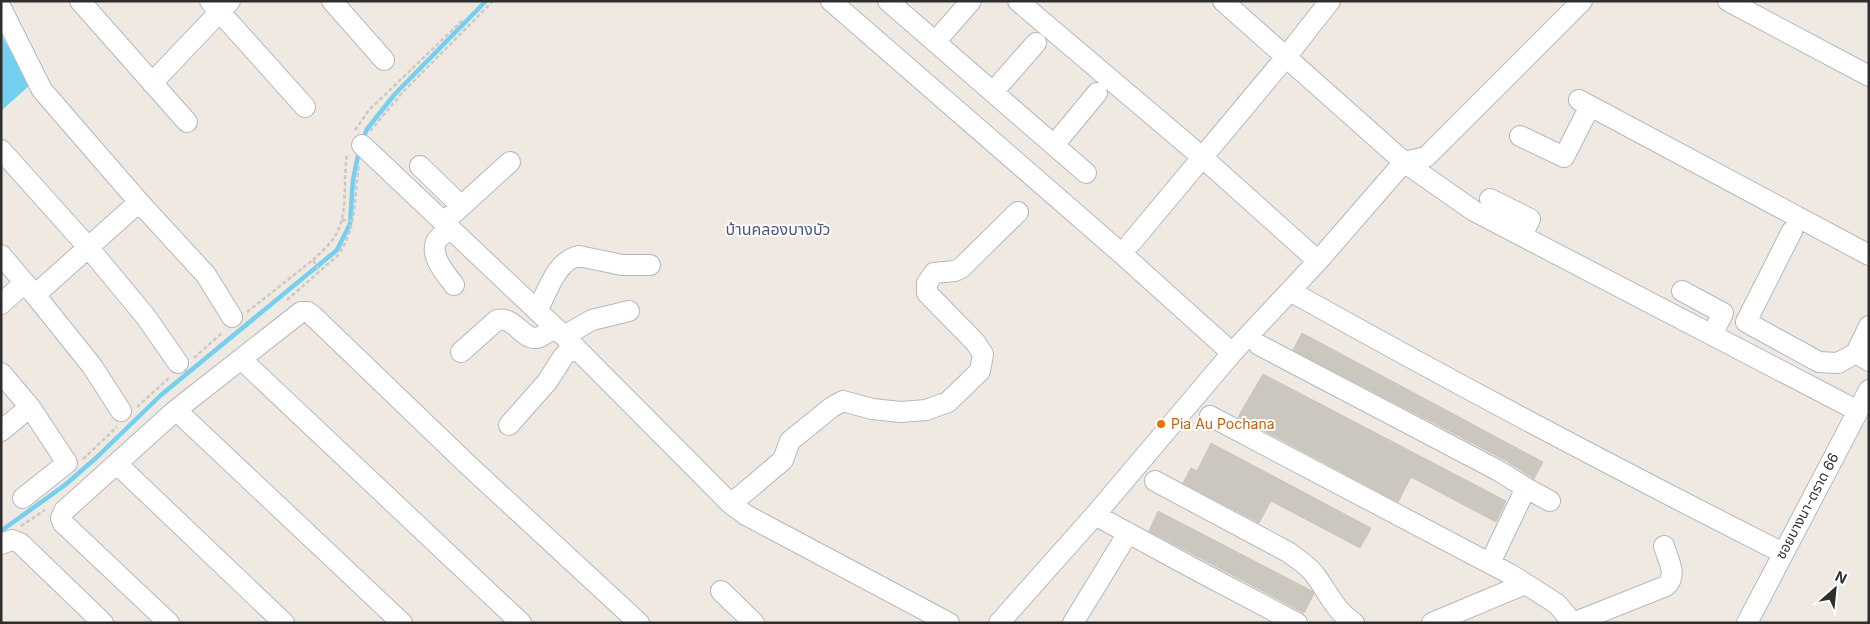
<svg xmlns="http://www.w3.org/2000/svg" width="1870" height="624" font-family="Inter,'Noto Sans Thai',sans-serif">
<rect width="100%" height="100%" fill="#efe9e1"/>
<path fill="#75cff0" d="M1,35L31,84L1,111Z"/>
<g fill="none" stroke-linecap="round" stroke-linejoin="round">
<path stroke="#75cff0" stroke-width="4.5" d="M363,139L367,129L394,95L486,1
M1,531L65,485L97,457L161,395L337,250L350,224L353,180L359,151"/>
</g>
<path fill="#cbc7bf" stroke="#cbc5ba" d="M1302,333L1543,462L1534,479L1505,460L1293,350Z
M1263,374L1506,501L1496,522L1411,477L1398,502L1238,417Z
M1211,443L1371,528L1360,548L1271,501L1259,523L1183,483L1191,468L1197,471Z
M1158,511L1312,591L1314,594L1304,613L1149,531Z"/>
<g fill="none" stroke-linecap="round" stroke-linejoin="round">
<defs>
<path id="minor" d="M80,1L187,122
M210,1L305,107
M332,1L384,60
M831,1L1122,254L1232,353
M888,1L1086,173
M1018,1L1202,157L1318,261
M1223,1L1404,162L1474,211L1858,411
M1728,1L1869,76
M1,8L42,90L139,202L206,275L232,317
M935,42L971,1
M152,83L230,1
M993,92L1036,43
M1579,100L1869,255
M1520,136L1564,157L1590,106
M362,145L564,336L731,504L746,515L949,623
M1054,145L1097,93
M1,150L88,247L146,317L178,363
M420,166L461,206
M1490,199L1530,219L1522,236
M444,222L510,162
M449,227C445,232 439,237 436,242C430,257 446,274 454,285
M1792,231L1746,322L1819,362L1838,363L1856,353L1869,361
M1130,244L1286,57L1330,1
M1,255L35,295L139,202
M1290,291C1452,382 1617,469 1783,553
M1682,291L1723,313L1712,335
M35,295L92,366L121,411
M1,304L24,283
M537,311C547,293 556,260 579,256L622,265H650
M564,336L592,320L629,311
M1259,345L1499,471L1526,488L1490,563
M461,352L497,320C515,316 522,340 537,338C543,337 549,331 554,327
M1856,353L1869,326
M241,359L521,623
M1,373L30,407L67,463L23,498
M176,410L402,623
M1210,416L1510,574L1557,604L1573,623L1666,586C1678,575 1668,560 1664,546
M509,425L547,382L563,357L573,346
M1,431L30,407
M117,464L284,623
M1155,481L1288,552C1297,559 1308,565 1315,575C1328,592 1335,611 1354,623
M1526,488L1550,501
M731,504L783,460L790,441L832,407L843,401L872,409L901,412L926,410L948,402L980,371L983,354L975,342L927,293V283L934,273L955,271L961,268L1018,212
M1095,515L1200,572L1297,623
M1,544L12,540L20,543L103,623
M721,591L754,623
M169,623L63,523L61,518L64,511L176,410L301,312H308L313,316L468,465L639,623
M999,623L1095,515L1232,353L1318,261L1404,162L1426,157L1582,1
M1073,623L1128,533
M1432,623L1525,584
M1747,623L1869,390"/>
</defs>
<use href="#minor" stroke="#b4b7c1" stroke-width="22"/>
<path stroke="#c9c9c9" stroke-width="2.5" stroke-dasharray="4 2.5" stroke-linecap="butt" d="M355,130L369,110L464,19
M370,131L402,93L493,1
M342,220L353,221
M313,260C321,252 331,244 337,233C348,212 343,178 347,154
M287,300L338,255C357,229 354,195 359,165
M247,312L313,260L320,271
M194,358L223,332
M137,407L170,377
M83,459L117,427
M21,526L45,510"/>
<use href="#minor" stroke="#fff" stroke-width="20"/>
</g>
<circle fill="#e8710a" stroke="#fff" stroke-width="2" cx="1161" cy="424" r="5"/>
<g text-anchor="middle" stroke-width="4" stroke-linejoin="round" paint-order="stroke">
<g font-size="14" fill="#c56008" stroke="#fff" text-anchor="start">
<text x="1171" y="429">Pia Au Pochana</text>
</g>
<g font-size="14" fill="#2e2e2e" stroke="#fff">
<text transform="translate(1807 506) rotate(-62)" y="5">ซอยบางนา-ตราด 66</text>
</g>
<g font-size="16" fill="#4d5680" stroke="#fff">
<text x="778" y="235">บ้านคลองบางบัว</text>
</g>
</g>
<rect width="1870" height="624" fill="none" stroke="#2e2e2e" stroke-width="5"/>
<g transform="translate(1835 589) rotate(27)" stroke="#ffffff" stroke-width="4" paint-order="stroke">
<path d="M0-4L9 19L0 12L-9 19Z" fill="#2e2e2e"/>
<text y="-8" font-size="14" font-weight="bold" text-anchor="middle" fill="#2e2e2e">N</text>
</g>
</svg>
